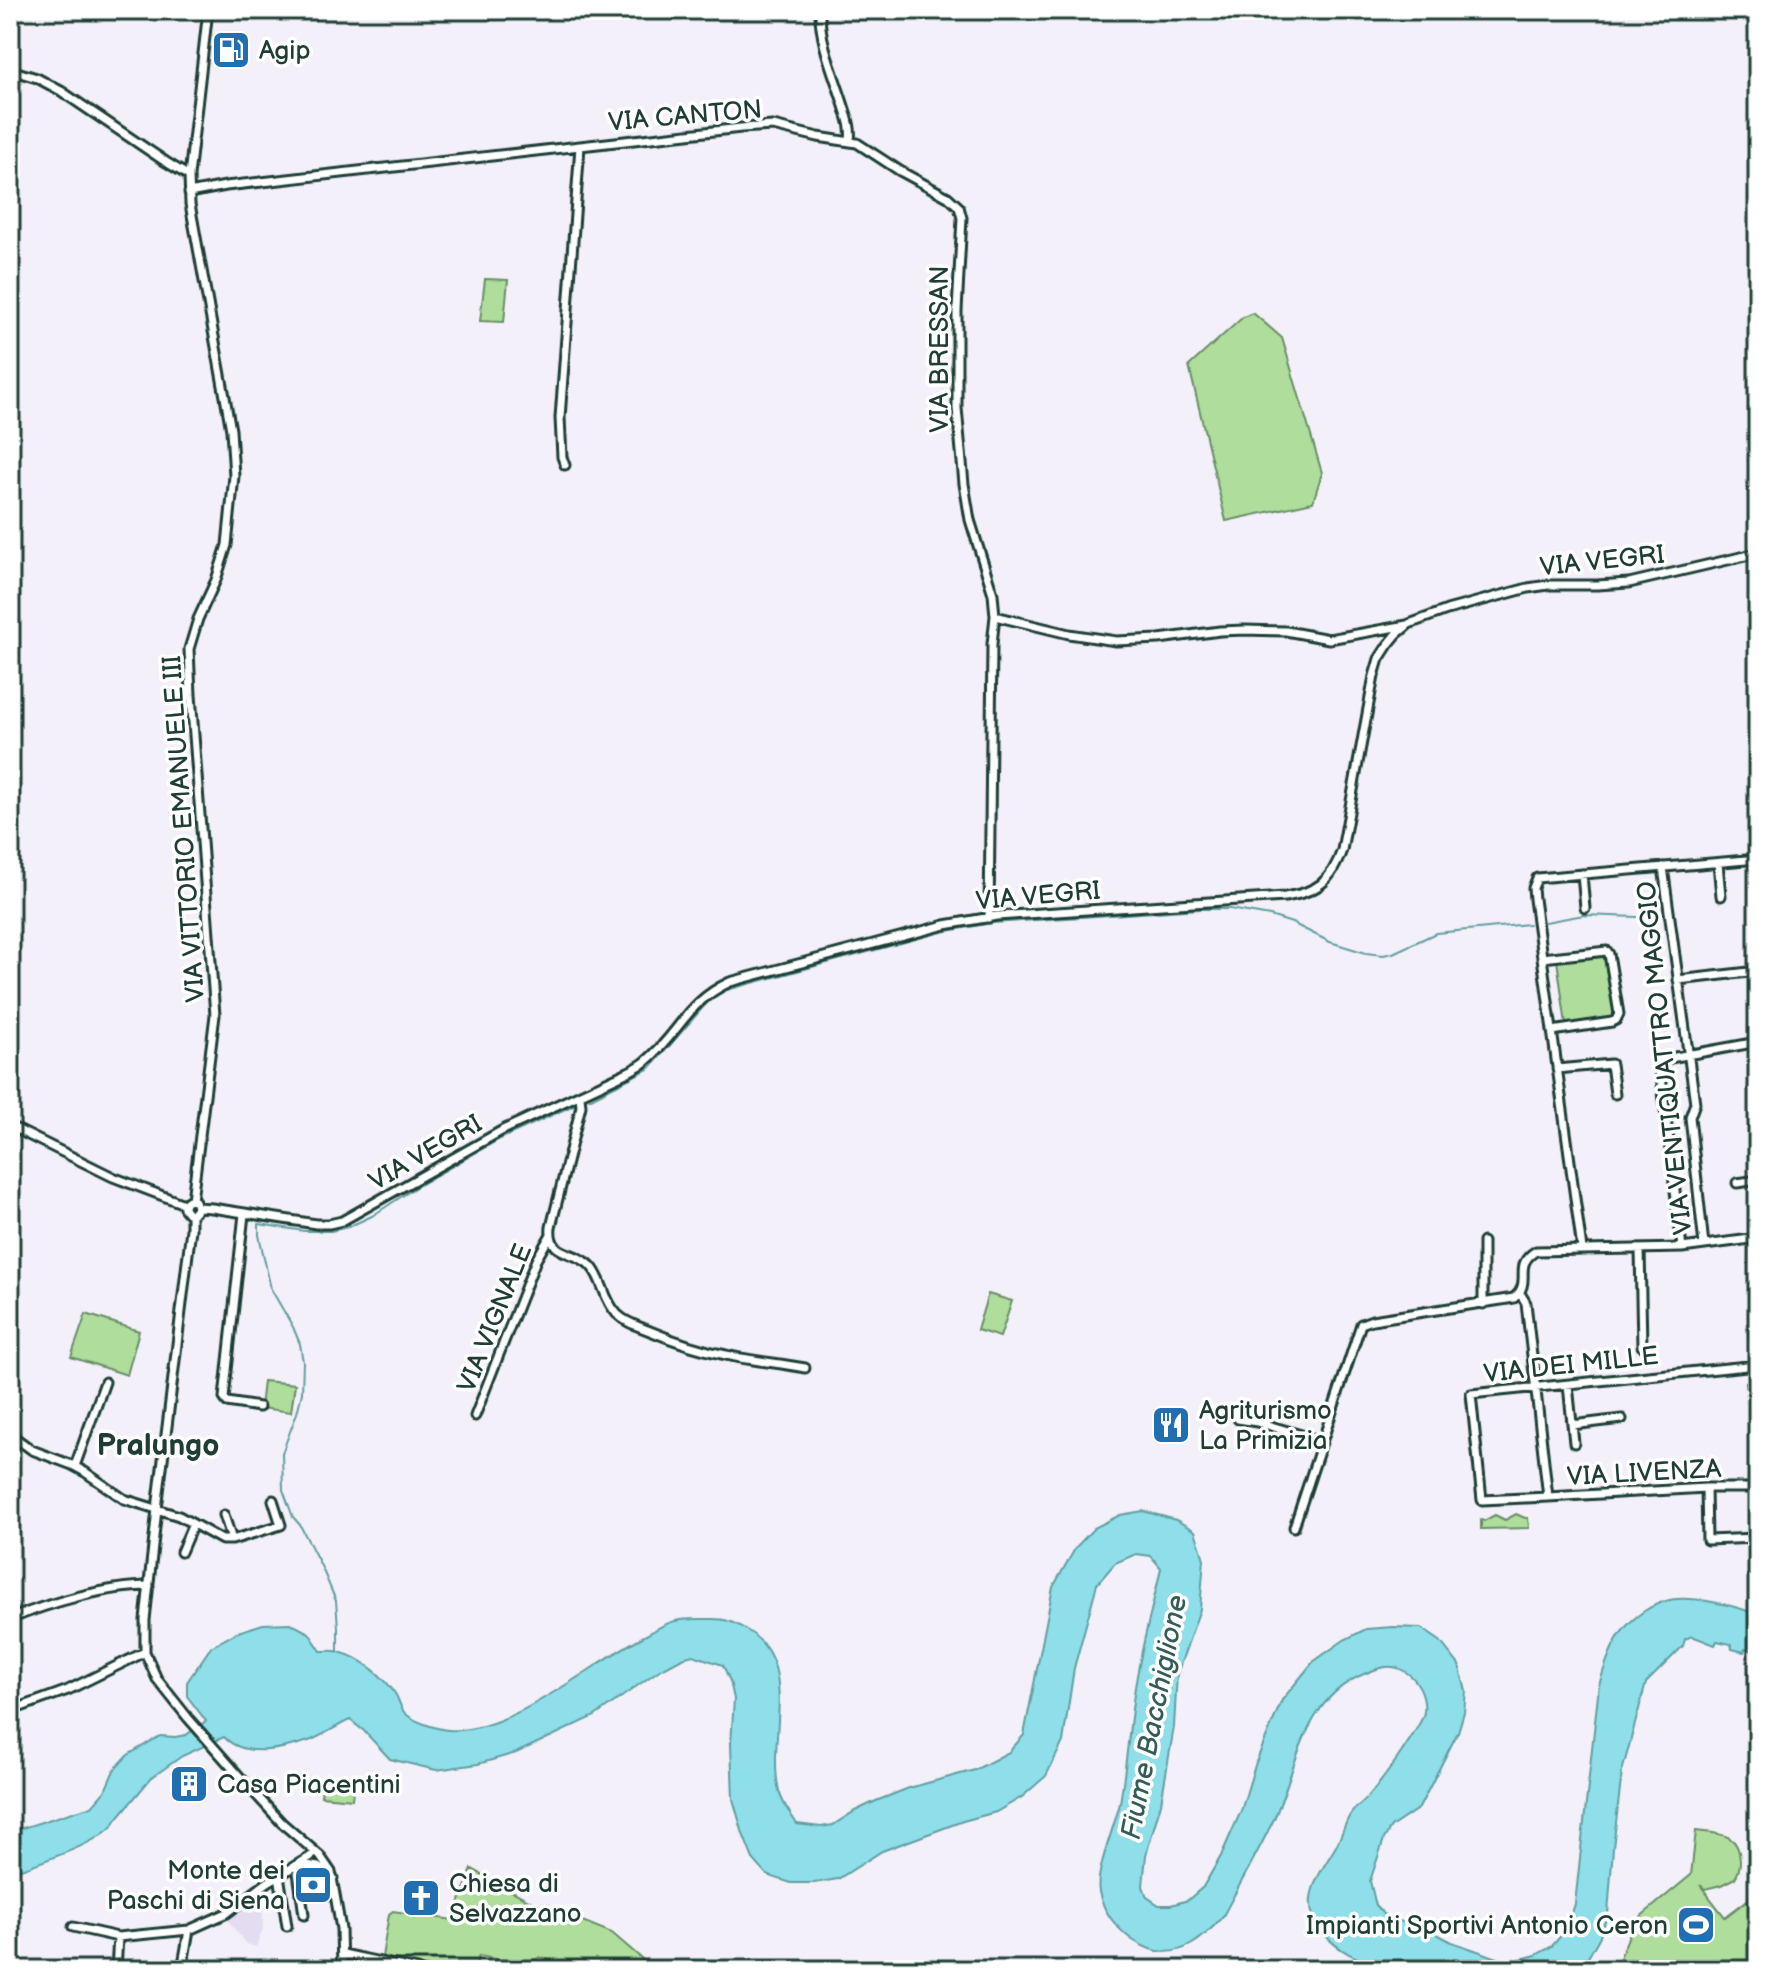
<svg xmlns="http://www.w3.org/2000/svg" width="1768" height="1980" font-family="'Balsamiq Sans',sans-serif">
<rect width="100%" height="100%" fill="#f3f0f9"/>
<filter id="ink" filterUnits="userSpaceOnUse"><feTurbulence type="fractalNoise" baseFrequency=".0125" numOctaves="2"/><feDisplacementMap in="SourceGraphic" scale="16" xChannelSelector="R" yChannelSelector="G"/><feConvolveMatrix kernelMatrix="1 2 1 2 8 2 1 2 1" color-interpolation-filters="sRGB"/></filter>
<g filter="url(#ink)">
<path fill="#e4ddf2" d="M262,1887L263,1929L256,1947L245,1943L224,1915Z
M540,1957L579,1970H524L525,1965Z"/>
<path fill="#afdd9b" stroke="#678d68" stroke-width="2" d="M485,279L508,280L504,322L480,321Z
M1253,313L1282,338L1322,473L1313,502L1226,521L1189,366L1243,317Z
M1602,954L1607,957L1615,1014L1612,1020L1566,1025L1557,960Z
M988,1294L1012,1301L1000,1337L977,1330Z
M86,1314L139,1331L127,1375L71,1357Z
M263,1381L295,1384L291,1412L260,1408Z
M1758,1381V1458L1752,1459L1746,1382Z
M1516,1514L1525,1518H1528L1529,1528L1481,1529V1520L1484,1521L1495,1515L1505,1520Z
M323,1780L354,1783L352,1799L321,1796Z
M1696,1831C1718,1834 1739,1832 1740,1860C1740,1868 1739,1872 1735,1878L1721,1885L1705,1889L1700,1885L1725,1917L1758,1892V1970H1612L1620,1958L1634,1922L1691,1875Z
M472,1869L552,1913L575,1918L612,1933L641,1958L652,1970H579L540,1957L525,1965L479,1956L474,1970H440L382,1957L389,1914L393,1911L453,1920Z"/>
<path fill="#8edfea" stroke="#629ea1" stroke-width="2" d="M1143,1511L1176,1520L1195,1531L1204,1559L1200,1609L1177,1674L1174,1727L1161,1803L1146,1855L1143,1886L1147,1897L1159,1905H1171L1188,1900L1203,1887L1221,1856L1241,1811L1256,1762L1282,1700L1313,1662L1344,1640L1366,1629L1393,1627L1421,1628L1440,1641L1459,1665L1466,1691L1464,1712L1458,1732L1419,1808L1391,1827L1384,1839L1370,1881L1376,1906L1387,1917L1435,1933L1452,1942L1509,1962L1536,1955L1552,1946L1566,1930L1575,1904L1599,1685C1605,1666 1611,1644 1625,1628C1635,1616 1651,1605 1666,1601C1687,1594 1738,1606 1758,1615V1652L1745,1649L1744,1652L1732,1649L1731,1644L1717,1641L1715,1645L1692,1636L1685,1639L1683,1646L1646,1683L1622,1772L1613,1848L1608,1914L1599,1938L1585,1963L1578,1970H1419C1409,1966 1400,1962 1390,1962C1386,1962 1382,1963 1378,1963C1360,1963 1336,1948 1325,1935C1296,1904 1317,1878 1335,1848C1341,1838 1344,1825 1350,1815C1355,1807 1365,1801 1371,1793C1382,1781 1422,1726 1424,1712C1426,1695 1418,1679 1404,1671C1390,1663 1378,1668 1364,1674C1304,1698 1297,1767 1274,1819C1258,1852 1240,1884 1223,1916C1205,1937 1181,1960 1150,1949C1127,1941 1104,1917 1099,1892C1095,1871 1115,1826 1120,1803C1126,1767 1129,1730 1134,1694C1140,1651 1152,1610 1161,1568L1151,1556L1136,1554L1115,1563L1097,1584L1074,1668L1063,1742L1046,1776L1022,1797L996,1812L963,1821L882,1851L838,1879L814,1883H791L767,1875L753,1859L743,1834L733,1799L731,1744L734,1699L730,1681L723,1665L693,1655L682,1658L658,1671L595,1716L516,1753L478,1764L436,1770L390,1759L364,1731L350,1720C336,1726 323,1736 309,1741C283,1749 245,1759 224,1737L182,1756L151,1778L116,1820C108,1842 33,1864 10,1873V1832L92,1806L105,1791L114,1770L128,1755L160,1736L175,1737L186,1735L206,1721L187,1696V1682L211,1647L238,1632L263,1624L290,1623L309,1633L321,1651C327,1651 334,1650 339,1652C362,1658 384,1676 396,1695C399,1700 400,1707 404,1712C411,1721 437,1729 448,1730C511,1735 592,1662 648,1634C656,1629 666,1623 675,1621C686,1618 700,1619 712,1619C726,1619 733,1622 745,1629C801,1661 768,1735 778,1786C780,1800 790,1813 797,1824L821,1827L833,1825L855,1811L876,1801L909,1788L975,1770L1009,1752L1024,1735L1053,1587L1076,1547L1094,1528L1120,1515Z"/>
<g fill="none" stroke-linecap="round" stroke-linejoin="round">
<path stroke="#629ea1" stroke-width="2" d="M1545,922L1584,915L1638,917
M589,1099L650,1068L713,996L723,991L942,932L992,923L1200,909H1230L1270,916L1292,923L1330,942L1366,953L1383,955L1393,953L1436,933L1529,924
M338,1652V1627L336,1601L322,1568L300,1525L293,1517L283,1490L282,1453L297,1413L302,1393L303,1362L300,1344L293,1327L271,1289L259,1235V1224L304,1231H331L348,1227L372,1216L416,1187L500,1139L574,1105"/>
<defs>
<path id="minor" d="M820,10C819,41 834,74 843,103C847,116 852,127 850,140
M10,70L37,78L61,91L166,162L189,176
M189,193L226,186L580,146L741,128L773,126L818,137L857,143L900,171L948,197L959,207L962,218L957,311V408L964,484L970,520L993,594L995,616L992,644L989,918
M565,465L562,457L560,418L580,146
M995,616L1069,634L1116,641L1159,639L1220,631L1245,630L1286,631L1329,639L1407,625
M1718,863L1721,896
M1663,867L1695,1103L1690,1117L1704,1245
M1582,874L1585,908
M1542,958L1607,951L1609,954L1619,1014L1616,1020L1612,1022L1552,1031
M1678,980L1758,971
M1557,1069L1611,1064L1615,1094
M580,1096L581,1106L551,1227C548,1258 575,1249 591,1266C603,1279 603,1299 617,1314C626,1323 638,1326 650,1331C674,1341 700,1350 726,1355C752,1361 779,1363 805,1368
M10,1126L113,1177L184,1204
M1737,1183L1758,1180
M192,1200L215,1015L191,695L189,649L198,619L216,580L227,545L234,476L231,430L190,204L189,176L208,10
M197,1207L212,1208L316,1224H329L342,1221L503,1130L628,1072C634,1069 640,1066 645,1062C679,1034 686,1002 730,982L945,925L997,916L1285,897C1317,892 1331,882 1342,850L1374,676L1379,659L1388,645L1397,634L1409,624L1447,610L1528,588L1548,585H1597L1629,583L1758,553
M191,1214L188,1213L184,1208V1204L189,1200L195,1201L197,1207L195,1212L191,1214V1229L157,1509L145,1620V1652L157,1679L188,1718L248,1786L282,1823L320,1856L331,1872L341,1929L342,1970
M244,1214L224,1398L227,1402L259,1407
M1756,1239L1758,1291
M1682,1248L1659,1060L1758,1042
M1582,1249L1534,899L1533,888L1537,878L1758,859
M1640,1249L1642,1346
M1520,1293L1526,1303L1548,1497L1706,1488H1758
M1483,1304V1242
M1568,1385L1574,1443
M475,1416L536,1260L550,1236
M1238,1419L1257,1422L1322,1441
M1572,1425L1622,1419
M10,1434L32,1450L72,1465L85,1472L124,1499L179,1516L222,1540H232L281,1525L273,1500
M75,1466L105,1382
M1706,1488L1707,1540L1758,1538
M1548,1497L1482,1500L1471,1394L1757,1365L1754,1333L1758,1324
M224,1515L232,1540
M1294,1527L1361,1324L1372,1320L1514,1298C1534,1281 1511,1266 1536,1251L1682,1248L1758,1238
M181,1552L193,1524
M10,1619C49,1603 107,1586 149,1586
M10,1711L68,1690L145,1652
M301,1864L318,1867L333,1878
M297,1865L304,1915
M279,1875L287,1926
M73,1927L118,1937L189,1930L227,1913L268,1882L310,1857L315,1852
M343,1954L418,1970
M116,1970L118,1937
M182,1970L189,1930"/>
</defs>
<use href="#minor" stroke="#1f3d34" stroke-width="13"/>
<use href="#minor" stroke="#fff" stroke-width="7"/>
</g>
</g>
<defs>
<symbol id="fuel-square" viewBox="-11 -11 22 22"><rect x="-9" y="-9" width="18" height="18" rx="4" fill="#1f6fb2" stroke="#fff"/><path d="M-5.5-6h7V0h2V4h1.3V-2.5L3-4.5l.8-.8L6-3V5H2.5V1h-1V6h-7ZM-4.2-4.7v3.2H.2V-4.7Z" fill="#fff"/></symbol>
<symbol id="restaurant-square" viewBox="-11 -11 22 22"><rect x="-9" y="-9" width="18" height="18" rx="4" fill="#1f6fb2" stroke="#fff"/><path d="M-5-6h1v4h1v-4h1v4h1v-4h1v5L-1.5 .5V6h-2V.5L-5-1ZM5-6V6H3V1.5H1.5Q1.5-4 5-6Z" fill="#fff"/></symbol>
<symbol id="building-square" viewBox="-11 -11 22 22"><rect x="-9" y="-9" width="18" height="18" rx="4" fill="#1f6fb2" stroke="#fff"/><path d="M-4-6H4V6H1V3H-1V6H-4ZM-2.5-4.3h1.7v1.8h-1.7ZM.8-4.3h1.7v1.8H.8ZM-2.5-1h1.7V.8h-1.7ZM.8-1h1.7V.8H.8Z" fill="#fff"/></symbol>
<symbol id="bank-square" viewBox="-11 -11 22 22"><rect x="-9" y="-9" width="18" height="18" rx="4" fill="#1f6fb2" stroke="#fff"/><path d="M-6-4H6V4H-6ZM0-2.3a2.3 2.3 0 1 0 0 4.6a2.3 2.3 0 1 0 0-4.6Z" fill="#fff"/></symbol>
<symbol id="church-square" viewBox="-11 -11 22 22"><rect x="-9" y="-9" width="18" height="18" rx="4" fill="#1f6fb2" stroke="#fff"/><path d="M-1.2-6h2.4v3.5h3.3v2.4h-3.3V6h-2.4V-.1h-3.3v-2.4h3.3Z" fill="#fff"/></symbol>
<symbol id="stadium-square" viewBox="-11 -11 22 22"><rect x="-9" y="-9" width="18" height="18" rx="4" fill="#1f6fb2" stroke="#fff"/><path d="M0-5a6.5 5 0 1 0 0 10a6.5 5 0 1 0 0-10ZM-3.5-1.8h7v3.6h-7Z" fill="#fff"/></symbol>
</defs>
<g fill-rule="evenodd">
<use href="#fuel-square" x="209" y="28" width="44" height="44"/>
<use href="#restaurant-square" x="1149" y="1403" width="44" height="44"/>
<use href="#building-square" x="167" y="1762" width="44" height="44"/>
<use href="#bank-square" x="291" y="1863" width="44" height="44"/>
<use href="#church-square" x="399" y="1876" width="44" height="44"/>
<use href="#stadium-square" x="1674" y="1903" width="44" height="44"/>
</g>
<g text-anchor="middle" stroke-width="7" stroke-linejoin="round" paint-order="stroke">
<g font-size="26" fill="#1f3d34" stroke="#fff" text-anchor="start">
<text x="259" y="59">Agip</text>
<text x="1199" y="1419">Agriturismo<tspan x="1199" dy="30">La Primizia</tspan></text>
<text x="217" y="1793">Casa Piacentini</text>
<text x="285" y="1879" text-anchor="end">Monte dei<tspan x="285" dy="30">Paschi di Siena</tspan></text>
<text x="449" y="1892">Chiesa di<tspan x="449" dy="30">Selvazzano</tspan></text>
<text x="1668" y="1934" text-anchor="end">Impianti Sportivi Antonio Ceron</text>
</g>
<g font-size="26" fill="#1f3d34" stroke="#fff">
<text transform="translate(685 115) rotate(-5)" y="9">VIA CANTON</text>
<text transform="translate(939 349) rotate(-90)" y="9">VIA BRESSAN</text>
<text transform="translate(1602 560) rotate(-6)" y="9">VIA VEGRI</text>
<text transform="translate(183 829) rotate(-94)" y="9">VIA VITTORIO EMANUELE III</text>
<text transform="translate(1038 895) rotate(-5)" y="9">VIA VEGRI</text>
<text transform="translate(1664 1058) rotate(-96)" y="9">VIA VENTIQUATTRO MAGGIO</text>
<text transform="translate(425 1152) rotate(-30)" y="9">VIA VEGRI</text>
<text transform="translate(494 1318) rotate(-68)" y="9">VIA VIGNALE</text>
<text transform="translate(1571 1364) rotate(-6)" y="9">VIA DEI MILLE</text>
<text transform="translate(1644 1472) rotate(-3)" y="9">VIA LIVENZA</text>
</g>
<g font-size="28" font-style="italic" fill="#355d58" stroke="#fff">
<text transform="translate(1153 1717) rotate(-79)" y="10">Fiume Bacchiglione</text>
</g>
<g font-size="30" font-weight="bold" fill="#1f3d34" stroke="#fff">
<text x="158" y="1455">Pralungo</text>
</g>
</g>
<rect width="1768" height="1980" fill="none" stroke="#fff" stroke-width="40"/>
<rect x="20" y="20" width="1728" height="1940" fill="none" stroke="#1f3d34" stroke-width="3" filter="url(#ink)"/>
</svg>
